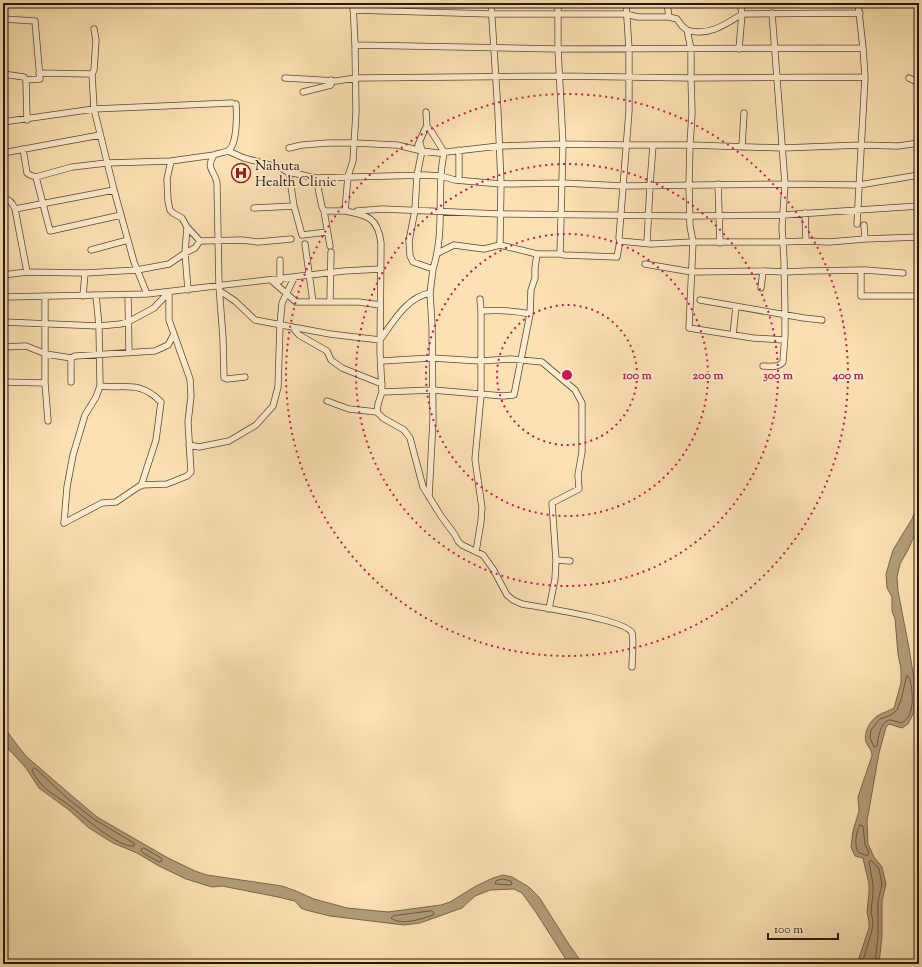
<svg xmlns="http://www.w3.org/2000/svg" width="922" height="967" font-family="'Sorts Mill Goudy',serif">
<rect width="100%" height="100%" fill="#fce1b2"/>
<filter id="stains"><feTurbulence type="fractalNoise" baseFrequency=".005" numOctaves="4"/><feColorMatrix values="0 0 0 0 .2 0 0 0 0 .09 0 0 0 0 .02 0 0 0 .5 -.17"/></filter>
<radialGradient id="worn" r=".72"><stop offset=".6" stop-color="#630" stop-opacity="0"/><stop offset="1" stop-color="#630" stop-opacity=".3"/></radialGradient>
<path fill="#b29c79" stroke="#79664d" d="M919,501V524L909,548L900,564L897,577L898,591L909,648L917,698L914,712L908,724L902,728L889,724L886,727L879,753L867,821L868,844L874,857L882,867L886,884L882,901V936L879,964H857L869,928V922L867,912L869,893V884L863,858L855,856L851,847L853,831L859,811L858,797L872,756C872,750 868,747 866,742C863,732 871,719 879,715C884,712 889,711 894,708L901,683V669L898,654L895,619L892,611V597L887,588L886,574L893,550L912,519Z
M3,726L21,750L27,757L71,795L97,817L168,858L195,871L207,875L282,886L296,891L314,899L347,908L388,912L441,905L450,902L476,886L493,878L503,875L512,877L529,887L539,897L570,946L583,964H569L535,911L522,893L514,889L490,890L475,896L462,908L420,923L404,925L330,916L306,910L301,908L295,901L278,897L222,886L212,887L186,879L159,866L137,853L113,843L89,828L69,810L39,788L26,768L3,743Z"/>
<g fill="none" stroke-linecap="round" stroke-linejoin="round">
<path stroke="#6a5842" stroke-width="1" d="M907,676L909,677C913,689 916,717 901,723C898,722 892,720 889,720C880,722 878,739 877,746L874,747L870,738L871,730L880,719L891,715L897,710L901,700Z
M35,768L68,799L95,820L134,843V846C118,848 83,816 70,806C61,799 51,794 43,786C39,782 35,776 32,771L33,769Z
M860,825L863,826L865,844L869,853L867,856L858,852C854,845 856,832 860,825Z
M144,848L161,858L162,861L159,862L143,853L141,850Z
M503,879L511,881L512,884L511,885L495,884L496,881Z
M432,911L434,913L433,915C421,919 402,926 391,918L393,916Z
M862,964L872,930L873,922L871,912L873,893V884L869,862L871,860L879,869L882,885L878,901V936L875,964"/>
<defs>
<path id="street" d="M353,3L355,45L356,112L353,161L348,176L345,211C368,215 378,218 381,243L380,352L382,392L378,404L377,412L383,418L404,430L410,438L423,487L441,516L455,535L458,541L462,545L483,555L493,569L507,595L513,600L522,604C539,607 627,620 632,633C634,638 632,661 632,667
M491,3L498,112L501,184L500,245
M558,3V49L563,144L560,254
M667,3L669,17
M353,10L491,14H626L638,17H669L677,19L682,26L687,30L691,49V78L692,113L690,145L689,185L690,226L693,242L689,328L753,338L784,340
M381,11L382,3
M3,19L35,21L40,79L26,80
M94,29L96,40L94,70L92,74L94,109L114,190L134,262L147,294
M687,30C707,37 725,25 742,14L860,13
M355,45L558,49L863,48
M739,49L742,14L740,3
M39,73L92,74
M3,74L24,77L26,80L27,120
M285,78L336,81L356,78L560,76L691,78L865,77
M909,78L919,83
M303,92L331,85V80
M236,104C237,114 237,144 229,150C225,153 218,153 214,155C205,170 215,170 217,183L219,286L223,338L224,378L227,379L245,377
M3,122L94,109L232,103
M420,143L422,151L417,175L415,210L409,241L410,256L413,262L433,269C443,237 439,210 441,177C441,169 443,160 444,152L431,131L427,127
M418,145L425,129L427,127L426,112
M742,147L744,113
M289,148L302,145L328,143H354L397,145L422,151L438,153L499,146L563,144L627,145H690L782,148L861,145L898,146L919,143
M23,149L27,173L30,175L36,177L72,167L107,163L171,161L214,155
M459,150V180
M228,151L244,158L281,168L289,173H293L316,178L425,175L441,176L455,180L501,184L563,183L623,186L785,184L859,185L919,175
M3,153L100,135
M171,161L167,179L168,201L170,210L173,213L182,218L187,227L200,241
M289,173L294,206L302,235L327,232
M36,177L50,231L121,215
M316,178L322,207L324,211L330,246
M718,184L720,243
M3,199C10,198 13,204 15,209L27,272
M254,208L294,206
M15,209L114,190
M324,211H348
M357,211L382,209L500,214L690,216L783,215L919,206
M805,213L806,241
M857,224L865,77L863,48L858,3
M864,225L865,239
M187,227L185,253L188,290
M620,241L651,244L693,242H782L806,241L829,242L865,239L919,237
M647,243L650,185L653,145
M305,244L313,302
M91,250L128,240
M438,253L454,245L484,249L500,245L537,254H560L564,255L617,257L620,241L619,238L629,111V49L626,3
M645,264L692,272L764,271L784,272L808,271L865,270L903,273
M861,271V296H919
M3,275L27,272L85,273L137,270L169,264L185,253L195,248L200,241L242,240L258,242L291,239
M271,280L296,302H359L380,305
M280,281V260
M761,288L763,271
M220,291L235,301L255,320L330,334L380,340C393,322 407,297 430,293
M128,295L129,353
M45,296V383L48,421
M83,296L85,273
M3,297L147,294L344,271L381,269
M700,300L804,318L822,320
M330,301L331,252
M530,314L531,290L535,278V268L537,254
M3,322L99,326L120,324L128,322L154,308L169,292V320L190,379L191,396L188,422L191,472L187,476L167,484L141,485L116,502L102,503L64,523
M292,327L299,335L327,351L331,360L342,368L382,384
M733,335L736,307
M3,347L26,346L46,354L71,358L75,356L155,351L168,345L174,334
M71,358V382
M381,361L432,358L480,361L511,359L542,362L575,390L582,403V452L578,475L579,489L552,503L556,560L555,579L549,609
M763,366C770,366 778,368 783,362L785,335V314L784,260L782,227L785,184L772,13
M3,382L45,383
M100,386C125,389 140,380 161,402L156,440L141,486
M382,392L433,390L503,396L514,395L530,314C513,310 498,310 481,311
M327,401L349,409L377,412
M189,445L199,447L229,441L256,425L273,406L278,387L280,325L282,303L294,278
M429,497L433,420L432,325L430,293L433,269
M64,523L67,487L73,455L85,415L96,397L100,386L99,326L96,295
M476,552L481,521L482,508L475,459L481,395V311L480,299
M556,560L570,561"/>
</defs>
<use href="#street" stroke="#594835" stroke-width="7"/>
<use href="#street" stroke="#fdeccd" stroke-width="5.5"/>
</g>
<g fill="none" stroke="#c2185b" stroke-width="2" stroke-dasharray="2 4">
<circle cx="567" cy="375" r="70"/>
<circle cx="567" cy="375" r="141"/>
<circle cx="567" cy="375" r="211"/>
<circle cx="567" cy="375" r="281"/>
</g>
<defs>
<symbol id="hospital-ring" viewBox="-11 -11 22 22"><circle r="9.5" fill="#fdeccd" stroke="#8f2418" stroke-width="1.5"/><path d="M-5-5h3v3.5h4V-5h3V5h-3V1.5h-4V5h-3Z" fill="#8f2418"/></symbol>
</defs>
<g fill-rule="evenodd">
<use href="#hospital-ring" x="230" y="162" width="22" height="22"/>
</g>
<g text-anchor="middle" stroke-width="3.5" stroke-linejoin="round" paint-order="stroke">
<g font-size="14" fill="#23150b" stroke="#fdeccd" text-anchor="start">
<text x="255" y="170">Nahuta<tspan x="255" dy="16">Health Clinic</tspan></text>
</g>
</g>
<circle cx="567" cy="375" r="6" fill="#c2185b" stroke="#fdeccd" stroke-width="2"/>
<g font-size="12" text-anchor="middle" font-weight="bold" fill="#c2185b" stroke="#fdeccd" stroke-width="3.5" stroke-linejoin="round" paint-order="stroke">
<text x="637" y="379">100 m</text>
<text x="708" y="379">200 m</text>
<text x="778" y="379">300 m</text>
<text x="848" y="379">400 m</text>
</g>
<rect width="922" height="967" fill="none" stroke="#fce1b2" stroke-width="16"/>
<rect x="4" y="4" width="914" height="959" fill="none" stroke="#23150b" stroke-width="2"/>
<rect x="8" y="8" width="906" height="951" fill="none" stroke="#23150b"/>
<path d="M768 933v6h70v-6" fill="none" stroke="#23150b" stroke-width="2"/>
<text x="774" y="933" font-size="12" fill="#23150b" stroke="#fdeccd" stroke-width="3" paint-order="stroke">100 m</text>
<rect width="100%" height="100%" filter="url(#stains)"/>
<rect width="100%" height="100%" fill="url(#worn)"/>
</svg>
